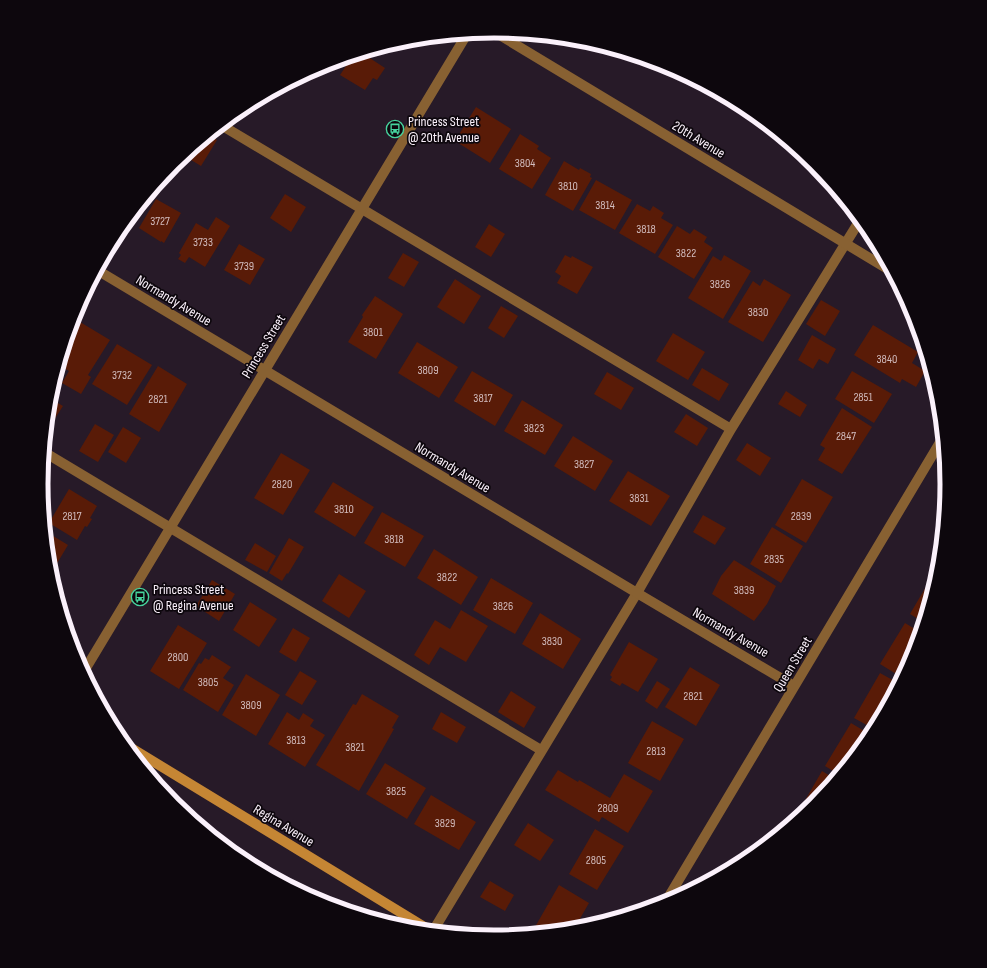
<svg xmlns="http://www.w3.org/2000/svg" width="987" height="968" font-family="'Sofia Sans Condensed',sans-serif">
<rect width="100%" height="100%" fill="#271a28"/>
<path fill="#591b07" d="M362,53L385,68L377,80L373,78L365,90L340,75L346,66L342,64L346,58H350L351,56Z
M476,107L511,129L490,163L455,141Z
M520,134L539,146L537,149L551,158L532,189L499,169Z
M209,135L217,140L201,166L183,155Z
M564,161L579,170L580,168L591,174L590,177L592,178L573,211L545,195Z
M596,180L632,200L615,230L579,210Z
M285,194L306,207L291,232L270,218Z
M156,199L181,213L164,243L161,241V242L139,228Z
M637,204L650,211L653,206L664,213L661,218L673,225L655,254L619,233Z
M216,217L230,226L205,267L189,257L185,263L178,259L181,255L179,253L196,223L208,230Z
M489,224L505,234L491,257L475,247Z
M677,226L690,234L694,229L707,237L704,242L713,248L694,279L658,257Z
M239,244L265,259L250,285L224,270Z
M403,253L419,262L404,287L388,278Z
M565,255L571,258L572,256L593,267L577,294L557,283L561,276L555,272Z
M724,255L751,271L723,319L688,298L713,256L721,261Z
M455,279L481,296L464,324L437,307Z
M764,279L791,295L763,342L728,322L753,281L760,286Z
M375,296L403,314L376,359L348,342L363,317L362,315Z
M821,300L840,311L825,336L806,324Z
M501,306L518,316L504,338L488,328Z
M75,319L110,340L88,375L91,377L81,394L62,383L69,371L59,365L70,328Z
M873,325L918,352L912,363L925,371L916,387L902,379L900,383L854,355Z
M673,333L705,352L688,380L656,361Z
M812,335L836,349L828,364L819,359L813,369L798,360Z
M417,342L458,367L439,398L398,373Z
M117,344L152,365L127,405L92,384Z
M158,366L187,384L159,432L129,414Z
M702,368L729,384L719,401L692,385Z
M472,371L513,395L495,426L454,401Z
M852,371L892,394L874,423L835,399Z
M607,372L634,388L621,410L594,394Z
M786,391L807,405L800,417L778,404Z
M49,398L63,406L45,434Z
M522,400L563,425L545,455L504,431Z
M842,408L872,427L842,474L818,460L825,448L820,445Z
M686,414L708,428L697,446L674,432Z
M95,424L114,435L98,462L79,451Z
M123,427L141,438L126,463L108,452Z
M573,436L613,461L595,491L554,466Z
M747,443L771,458L760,476L736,460Z
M281,453L310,470L283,515L254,498Z
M628,471L670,496L651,526L609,501Z
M802,479L833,497L806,543L775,525Z
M333,482L374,507L355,537L314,512Z
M69,489L97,506L90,518L92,519L87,527L85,526L77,540L49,523Z
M382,512L424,536L405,567L364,543Z
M703,515L726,528L715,545L693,532Z
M772,527L803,546L781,583L750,564Z
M45,531L68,545L50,575L49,572Z
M289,538L304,547L288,574L287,573L282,581L269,573Z
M255,543L276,556L267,572L245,560Z
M434,549L478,577L461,605L417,578Z
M734,560L776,586L767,604L754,621L712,594L721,576Z
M934,573L937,574L923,622L910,614Z
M339,574L366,591L349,618L322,601Z
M491,578L533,603L515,634L473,610Z
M212,580L235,594L219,621L196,606Z
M250,602L277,619L259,647L233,630Z
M461,610L488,626L466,662L440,647L429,665L414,655L435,620L450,629Z
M540,613L581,639L563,669L522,644Z
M905,623L920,632L912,658L901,677L880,664Z
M178,625L207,643L179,689L150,671Z
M293,628L310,638L296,662L279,652Z
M629,642L658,659L638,692L622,683L620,686L610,680L612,677L610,675Z
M212,655L231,667L223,678L234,685L218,712L183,690L199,663L201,664L205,658L209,660Z
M690,667L720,685L696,726L665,707Z
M300,671L317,681L302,705L285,695Z
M880,673L898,683L874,729L854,718Z
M246,674L280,695L256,736L222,715Z
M657,681L670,689L657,709L645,701Z
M511,691L536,707L524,728L498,712Z
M362,694L399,716L392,728L394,729L359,791L316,765L353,704L356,705Z
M287,712L299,720L303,713L314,720L310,726L325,735L305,767L268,744Z
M441,712L466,727L457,743L432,729Z
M652,721L684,739L660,781L628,763Z
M851,723L871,735L838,774L825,766Z
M385,763L426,788L407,819L366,794Z
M558,770L578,782L579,780L610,798L624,774L653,791L628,833L602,817L599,822L545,790Z
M822,771L835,779L814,804L798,818L796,816Z
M431,795L476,822L459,850L414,824Z
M786,820L791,823L779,833H778Z
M528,823L554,840L540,861L514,845Z
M595,829L624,846L597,890L569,874Z
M490,881L514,895L505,911L480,897Z
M559,885L589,903L574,929L544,932L535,927Z"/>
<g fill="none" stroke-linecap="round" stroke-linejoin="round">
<path stroke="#886132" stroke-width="10" d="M221,125L731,429
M44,452L541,750
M433,931L637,593L731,429L860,220"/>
<path stroke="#886132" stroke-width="10" d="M493,31L891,271
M97,270L637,593L794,686
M83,673L467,34
M665,903L942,439"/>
<path stroke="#c58634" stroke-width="10" d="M123,743L431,931"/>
</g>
<defs>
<symbol id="bus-ring" viewBox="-11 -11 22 22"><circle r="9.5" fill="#0d070d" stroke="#46d49e" stroke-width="1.5"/><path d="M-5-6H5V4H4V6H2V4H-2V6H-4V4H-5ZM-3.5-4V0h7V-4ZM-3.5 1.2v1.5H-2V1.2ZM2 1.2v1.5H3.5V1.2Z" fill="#46d49e"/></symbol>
</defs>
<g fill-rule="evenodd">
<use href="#bus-ring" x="385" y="119" width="20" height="20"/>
<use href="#bus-ring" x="130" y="587" width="20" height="20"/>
</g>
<g text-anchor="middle" stroke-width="3.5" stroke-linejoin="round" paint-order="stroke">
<g font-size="12" fill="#d2bcbe">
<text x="525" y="167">3804</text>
<text x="568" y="190">3810</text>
<text x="605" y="209">3814</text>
<text x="160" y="225">3727</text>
<text x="646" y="233">3818</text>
<text x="203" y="246">3733</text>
<text x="686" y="257">3822</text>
<text x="244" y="270">3739</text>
<text x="720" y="288">3826</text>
<text x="758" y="316">3830</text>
<text x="373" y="336">3801</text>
<text x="887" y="363">3840</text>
<text x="428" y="374">3809</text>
<text x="122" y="379">3732</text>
<text x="863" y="401">2851</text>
<text x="483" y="402">3817</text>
<text x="158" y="403">2821</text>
<text x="534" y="432">3823</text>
<text x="846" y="440">2847</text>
<text x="584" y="468">3827</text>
<text x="282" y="488">2820</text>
<text x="639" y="502">3831</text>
<text x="344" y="513">3810</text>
<text x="72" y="520">2817</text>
<text x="801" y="520">2839</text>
<text x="394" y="543">3818</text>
<text x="774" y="563">2835</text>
<text x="447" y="581">3822</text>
<text x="744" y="594">3839</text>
<text x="503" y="610">3826</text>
<text x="552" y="645">3830</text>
<text x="178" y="661">2800</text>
<text x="208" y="686">3805</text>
<text x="693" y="700">2821</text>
<text x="251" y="709">3809</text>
<text x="296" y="744">3813</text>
<text x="355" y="751">3821</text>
<text x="656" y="755">2813</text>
<text x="396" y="795">3825</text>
<text x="608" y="812">2809</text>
<text x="445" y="827">3829</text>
<text x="596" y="864">2805</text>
</g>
<g font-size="14" fill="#fbf1fb" stroke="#0d070d" text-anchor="start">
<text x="408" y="126">Princess Street<tspan x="408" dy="16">@ 20th Avenue</tspan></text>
<text x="153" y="594">Princess Street<tspan x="153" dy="16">@ Regina Avenue</tspan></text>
</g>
<g font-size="14" fill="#fbf1fb" stroke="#0d070d">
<text transform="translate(699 139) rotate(31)" y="5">20th Avenue</text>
<text transform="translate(174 300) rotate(31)" y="5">Normandy Avenue</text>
<text transform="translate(263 346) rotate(-59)" y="5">Princess Street</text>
<text transform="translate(453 467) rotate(31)" y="5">Normandy Avenue</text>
<text transform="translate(731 632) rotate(30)" y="5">Normandy Avenue</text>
<text transform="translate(792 664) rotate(-59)" y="5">Queen Street</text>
<text transform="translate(284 825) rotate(31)" y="5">Regina Avenue</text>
</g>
</g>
<path d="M0 0H987V968H0ZM48 484a446 446 0 1 1 892 0a446 446 0 1 1-892 0Z" fill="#0d070d" fill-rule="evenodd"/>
<path fill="none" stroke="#fbf1fb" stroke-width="5" d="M48 484a446 446 0 1 1 892 0a446 446 0 1 1-892 0Z"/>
</svg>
